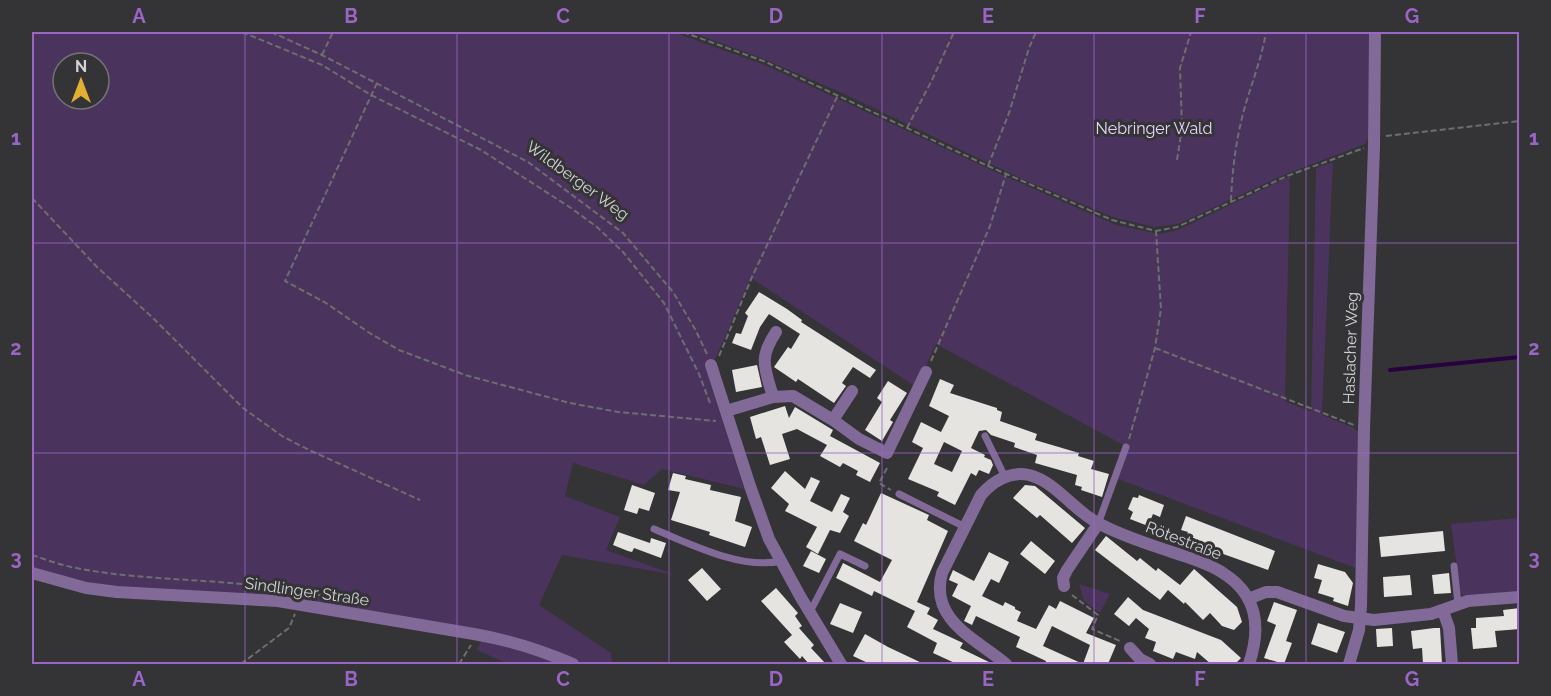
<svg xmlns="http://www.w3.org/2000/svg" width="1551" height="696" font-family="Raleway,sans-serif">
<rect width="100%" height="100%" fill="#343336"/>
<path fill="#4a345d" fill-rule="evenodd" d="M32,32H673L765,65L1000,174L1116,225L1159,234L1178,230L1290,176L1285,401L1311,412L1316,168L1333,162L1322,415L1352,427L1359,432L1358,569L1118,479L1129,448L936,344L916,387L751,278L708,375L744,489L662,469L644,485L573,463L565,496L620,517L606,550L676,575L562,555L539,605L611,653L612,664H583L552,650L495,633L118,588L87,583L32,567ZM63,63H99V99H63Z
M691,32H1370V134L1365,144L1286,174L1178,224L1154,227L1113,217L1022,179L840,92L766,60Z
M1519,518V592L1463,596L1459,592C1458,569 1454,547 1451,524Z
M1079,584L1110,594L1100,613L1084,601Z
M482,639L521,650L562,664H508L477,650Z"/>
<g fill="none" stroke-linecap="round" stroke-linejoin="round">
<path stroke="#28023f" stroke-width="4" d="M1390,370L1520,357"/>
</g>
<path fill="#e6e4e1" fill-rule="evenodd" d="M759,292L787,309L802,320L801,322L876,370L870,378L853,367L842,383L846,386L834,403L798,379L796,382L774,367L788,347L791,349L800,334L769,314L760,327L751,350L732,343L736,333L741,334L748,316L745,313Z
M757,365L762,387L736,392L732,370Z
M940,379L954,385L950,393L997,408V410L1002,412L1000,421L1037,434L1035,440L1079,453L1078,456L1094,461L1091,469L1109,474L1102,497L1081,490L1082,487L1075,485L1077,475L1035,463L1037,455L1014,447L1015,443L991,435L986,430L979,431L971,448L985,455L984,457L991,460L993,465L989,474L979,470L976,476L971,473L955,505L937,496L939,492L908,479L923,448L912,442L921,422L941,432L949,416L929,406ZM944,442L962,451L952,472L934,464Z
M888,381L907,393L890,420L893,422L882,441L865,430L882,402L877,398Z
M785,406L789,418L795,407L833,430L830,436L880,463L870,482L856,475L858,471L843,463L840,467L820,456L827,445L797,429L782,434L790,459L770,465L761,437L756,439L750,417Z
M785,471L805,489L811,477L820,481L810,501L832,512L841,494L850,498L843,512L849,516L840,533L830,530L818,554L806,547L817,527L785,511L789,504L771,488Z
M673,473L686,476L685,479L711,485L710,490L741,497L735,521L752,527L745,547L709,535L710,532L671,520L680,492L668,490Z
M632,485L655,493L649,511L639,508L637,514L624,510Z
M1025,485L1035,486L1085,528L1072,543L1040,515L1037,518L1013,498Z
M881,493L929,515L927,520L948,531L917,602L930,608L927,614L938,620L933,629L963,643L960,648L993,664H957L933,653L937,643L907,627L915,611L874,591L872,596L836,578L843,563L880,582L892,560L854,541L863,523L866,525Z
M1139,495L1164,505L1160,517L1153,514L1148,526L1130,519L1133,512L1128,509L1133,497L1138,498Z
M1186,516L1275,551L1268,570L1212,550L1213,548L1186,538L1188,532L1181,530Z
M1443,531L1445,551L1381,557L1379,537Z
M618,532L650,543L651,538L666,543L661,558L634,548L632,552L628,551L613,545Z
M1106,536L1137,561L1140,558L1156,571L1158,568L1180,585L1194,569L1237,607L1242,622L1234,630L1222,626L1210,613L1203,620L1185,602L1184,604L1168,590L1160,600L1095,550Z
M1031,541L1055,561L1045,574L1020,554Z
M811,551L826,559L819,573L803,566Z
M989,552L1009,562L999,583L991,579L982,596L1003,606L1005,602L1015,607V609L1021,612L1017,621L1036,629L1049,605L1056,609L1060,601L1094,618L1086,633L1116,645L1108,664H1045L1046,661L1016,647L1020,637L976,616L972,625L964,621L971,606L952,596L958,584L949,580L950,577L953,570L974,581ZM1052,626L1090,645L1083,664L1043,646Z
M1318,564L1345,572L1353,583L1348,606L1333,601L1334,598L1318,593L1322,580L1314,578Z
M702,568L721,589L707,601L688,580Z
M1449,573L1451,593L1434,594L1432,575Z
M1410,575L1412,595L1384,597L1383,577Z
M776,588L798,613L795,616L802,626L799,628L814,645L811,648L826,664H809L802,656L800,659L784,642L792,635L761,601Z
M1128,597L1143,610L1221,640L1241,658L1235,664H1211L1197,652L1195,659L1176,652L1173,659L1153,651L1156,642L1145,638L1149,629L1136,618L1129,626L1114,614Z
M1274,602L1297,610L1286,641L1292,643L1284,664L1264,658L1276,625L1267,621Z
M840,603L862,612L853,633L830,624Z
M1520,608V629L1495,631L1497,647L1473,649L1471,628H1476V618L1504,616L1503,610Z
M1318,623L1345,632L1337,653L1311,644Z
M1392,628L1393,646L1377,647L1376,629Z
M1434,628H1440L1442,664H1423L1422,648L1413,649L1411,631Z
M865,634L888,647L924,664H870L853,656Z"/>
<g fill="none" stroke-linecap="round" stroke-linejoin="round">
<path stroke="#6e6d6f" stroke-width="2" stroke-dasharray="6 3" stroke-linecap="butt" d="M242,32L322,65L371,95L481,150L571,208L597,227L623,252L664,303L699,374L710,403
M271,32L322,55L528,162L623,233L673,292L695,329L707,354
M683,32L766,62L988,166L1112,220L1156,231L1177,227L1287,176L1364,148
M322,55L333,32
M377,83L285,281L326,303L368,332L399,350L465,375L570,403L618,412L716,421
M907,128L932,80L954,32
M1386,136L1520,121
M1177,160L1182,128L1180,68L1191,32
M988,166L1009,113L1029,48L1036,32
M32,198L97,267L152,317L243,408L282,436L309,450L420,500
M1231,201C1232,174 1235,148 1241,122C1248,91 1261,63 1266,32
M1155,348L1354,425
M719,356L752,277L838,95
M931,361L990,226L1006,174
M1129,439L1155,348L1161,309L1156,231
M887,468L879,483L891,490
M32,555C44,559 58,564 71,567C138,581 208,578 276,588
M297,591L341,599
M1072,595L1098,615L1092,629L1120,641
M241,664L289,628L295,614
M459,664L471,645"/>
<path stroke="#826a98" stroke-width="7" d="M985,436L1005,477
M899,494L965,527
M1098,524L1126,447
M654,529C690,544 742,570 781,561
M1454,566L1458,604
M810,612L840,554L865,566"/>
<path stroke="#826a98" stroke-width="12" d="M711,365L750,486L769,539L800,596L841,664
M773,397C765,368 758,359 776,332
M726,411L773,397L793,396L833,420L859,439L887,453L926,372
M833,420L852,391
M1064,586L1063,578L1067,570L1098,524
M1248,599L1266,592H1277L1344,616L1374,620L1431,614L1468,601L1520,597
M1443,611L1449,628L1452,664
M1130,648L1140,659L1150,664
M1006,664C976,639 929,620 942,573L981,495C993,481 1010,471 1029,475C1057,482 1074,512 1100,524C1122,536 1148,544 1172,552C1189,558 1208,563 1223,573C1258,595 1261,628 1249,664"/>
<path stroke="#826a98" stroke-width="12" d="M32,573L86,588L117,592L278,601L474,634C509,640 541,650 573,664
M1349,664L1359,630L1361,606L1364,428L1374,147L1375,32"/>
</g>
<path fill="none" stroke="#9a66c6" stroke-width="1.5" stroke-opacity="0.55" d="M245,32V664M457,32V664M669,32V664M882,32V664M1094,32V664M1306,32V664M32,243H1520M32,453H1520"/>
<g text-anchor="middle" stroke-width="6" stroke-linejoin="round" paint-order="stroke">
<g font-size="16" fill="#e8d5fb" stroke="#343336">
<text x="1154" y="134">Nebringer Wald</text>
</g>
<g font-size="16" fill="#d3d3d4" stroke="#343336">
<text transform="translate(578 180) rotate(36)" y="6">Wildberger Weg</text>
<text transform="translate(1350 348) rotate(-88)" y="6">Haslacher Weg</text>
<text transform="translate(1184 540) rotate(21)" y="6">Rötestraße</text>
<text transform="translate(307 591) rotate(8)" y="6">Sindlinger Straße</text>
</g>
</g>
<rect width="1551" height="696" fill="none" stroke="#343336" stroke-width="66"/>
<g transform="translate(81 81)"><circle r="28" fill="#343336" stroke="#747375" stroke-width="1.5"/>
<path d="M0-4.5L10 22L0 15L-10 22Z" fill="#e1af34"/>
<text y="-9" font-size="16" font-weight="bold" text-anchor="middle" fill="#d3d3d4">N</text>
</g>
<rect x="33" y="33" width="1485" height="630" fill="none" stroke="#9a66c6" stroke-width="2"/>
<g font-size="20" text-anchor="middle" font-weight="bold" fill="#9a66c6">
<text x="139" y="23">A</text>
<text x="351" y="23">B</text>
<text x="563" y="23">C</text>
<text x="776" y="23">D</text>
<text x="988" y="23">E</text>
<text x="1200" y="23">F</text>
<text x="1412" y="23">G</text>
<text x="16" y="145">1</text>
<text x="1534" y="145">1</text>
<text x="16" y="355">2</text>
<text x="1534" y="355">2</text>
<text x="16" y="565">3</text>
<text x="1534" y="565">3</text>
<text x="139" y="686">A</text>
<text x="351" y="686">B</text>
<text x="563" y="686">C</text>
<text x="776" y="686">D</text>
<text x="988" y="686">E</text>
<text x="1200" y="686">F</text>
<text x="1412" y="686">G</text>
</g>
</svg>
